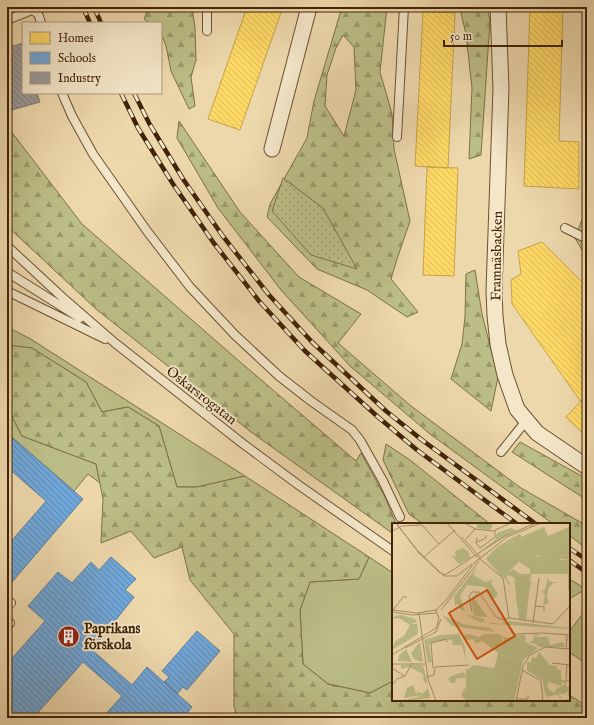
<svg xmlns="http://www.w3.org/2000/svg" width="594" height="725" font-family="'IM FELL English',serif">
<defs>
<pattern id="forest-firs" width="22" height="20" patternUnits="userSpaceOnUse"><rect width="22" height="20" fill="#bcbe87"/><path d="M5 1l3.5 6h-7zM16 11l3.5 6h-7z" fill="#9a9a6c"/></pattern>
<pattern id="park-dots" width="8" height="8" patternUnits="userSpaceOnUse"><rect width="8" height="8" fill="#bcbe87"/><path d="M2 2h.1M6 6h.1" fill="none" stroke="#9a9a6c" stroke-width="1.8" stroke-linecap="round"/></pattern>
<pattern id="homes-back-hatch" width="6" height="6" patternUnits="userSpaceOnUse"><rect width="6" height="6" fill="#ffd966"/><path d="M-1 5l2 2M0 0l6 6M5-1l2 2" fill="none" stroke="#dcba57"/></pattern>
<pattern id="schools-back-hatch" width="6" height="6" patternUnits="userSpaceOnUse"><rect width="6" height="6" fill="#6fa8dc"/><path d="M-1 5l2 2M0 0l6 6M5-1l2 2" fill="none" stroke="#5d88b0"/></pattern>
<pattern id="industry-back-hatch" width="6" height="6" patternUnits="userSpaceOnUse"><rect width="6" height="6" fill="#999"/><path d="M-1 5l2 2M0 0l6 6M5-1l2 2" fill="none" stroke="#7e7c7b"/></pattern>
</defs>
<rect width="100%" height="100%" fill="#edd8ac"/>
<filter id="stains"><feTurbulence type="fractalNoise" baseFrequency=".005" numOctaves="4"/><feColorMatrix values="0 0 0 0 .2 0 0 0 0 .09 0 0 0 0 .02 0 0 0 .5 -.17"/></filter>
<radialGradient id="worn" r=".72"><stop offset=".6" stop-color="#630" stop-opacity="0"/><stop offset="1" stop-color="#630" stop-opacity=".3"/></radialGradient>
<path fill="#bcbe87" stroke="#7e7047" d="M7,327L29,338L245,476L197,487H177L159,426L128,407L102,412L86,382L32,348L7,345Z
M7,407L22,436L96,464L100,483L88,474L74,491L7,433Z
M369,557L393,573V681L370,693L328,684L303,664L300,610L310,582L359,579Z
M569,579L586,589L569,599Z
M587,608V664L569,652V632Z"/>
<path fill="url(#forest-firs)" stroke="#7e7047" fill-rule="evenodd" d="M149,7H192L195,28L196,60L191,77L195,106L189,109L171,71L166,46L161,33V23H150L144,19Z
M342,7H387L380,72L392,114L394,149L410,221L396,262L391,279L418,312L407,317L367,290L317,269L267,217L270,204L307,138L314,101ZM343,35L354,47L356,90L344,136L325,106L327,75L336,48Z
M435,7H487L490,21L481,155L469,159L472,88L466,34L460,9Z
M179,121L240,212L299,277L361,314L338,343L411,406L521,488L582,523L587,515V549L569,535V524H553L430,434L350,366L281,290L218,208L177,138Z
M7,126L82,224L239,361L356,461L361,453L385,497L396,524H393L392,533L251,432L96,309L7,226Z
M587,214V259L575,238L583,217Z
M475,270L482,314L498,377L491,411L451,379L462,344L465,317L466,274Z
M7,345L32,348L86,382L102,412L128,407L159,426L177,487H197L245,476L369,557L359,579L310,582L300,610L303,664L328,684L370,693L393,681V700H569V695L587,706V718H237L234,706V634L190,580L182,547L154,558L131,531L101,543L103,499L96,464L22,436L7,407Z
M520,442L587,479V500L512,452Z
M386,444L410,460L490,524H423L409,514L383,460Z"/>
<path fill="url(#park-dots)" stroke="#7e7047" d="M283,178L323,208L357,269L311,255L272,211Z"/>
<path fill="url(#homes-back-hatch)" stroke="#c6a24a" d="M247,7H283L240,130L208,119Z
M530,7H563L559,141L579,142V189L524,186Z
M423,11L455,13L448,168L415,166Z
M427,167L458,168L454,276L423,275Z
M542,242L587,287V395L581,402L512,304L511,280L521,274L518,251Z
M587,395V437L566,417Z"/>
<path fill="url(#schools-back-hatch)" stroke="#61809c" d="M7,433L83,499L7,588V546L46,501L7,467Z
M111,557L136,579L125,590L134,597L92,650L132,685L147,667L192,707L183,718H102L122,696L83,662L33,718H7V664L45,621L28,606L58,572L72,583L91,562L99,570Z
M197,631L220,651L187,690L183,687L177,694L164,682L169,677L162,671Z"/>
<path fill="url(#industry-back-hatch)" stroke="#7e766d" d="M23,43V93H37L40,102L8,111L7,48Z"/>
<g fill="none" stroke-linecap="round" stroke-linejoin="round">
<defs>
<path id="lane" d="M207,7V31
M7,20L32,10C39,13 39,16 41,23
M62,93L72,116L93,154L147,231L190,287L235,335L279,376L311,401L352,430L360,440L383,481L400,517
M397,137L404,7
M565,228L587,239
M7,246L62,297L115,343L242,443L300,486L393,551
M7,272L80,318
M7,291L105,339
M501,452L526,421
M7,604L11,603
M7,626L10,623"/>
<path id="street" d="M498,7L501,88L494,291L495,316L498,344L505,375L517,409L537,433L587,467
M272,149L309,7"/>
</defs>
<use href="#lane" stroke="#6b5030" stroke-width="10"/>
<use href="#street" stroke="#6b5030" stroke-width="17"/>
<use href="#lane" stroke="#f3e6c9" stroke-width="8"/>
<use href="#street" stroke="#f3e6c9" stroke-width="15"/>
<defs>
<path id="rail" d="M83,7L90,23
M94,7L101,23
M121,93L138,128L173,184L213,242L259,301L305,351L378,417L417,450L517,524
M134,93L149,123L183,179L222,235L269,295L312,342L386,411L422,440L536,524
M569,548L587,560
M569,560L587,573"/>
</defs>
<use href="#rail" stroke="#402307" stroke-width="4.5"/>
<use href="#rail" stroke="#f3e6c9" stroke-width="3" stroke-dasharray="9" stroke-linecap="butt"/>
</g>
<defs>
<symbol id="building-disc" viewBox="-11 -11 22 22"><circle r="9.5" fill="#8f2418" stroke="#f3e6c9"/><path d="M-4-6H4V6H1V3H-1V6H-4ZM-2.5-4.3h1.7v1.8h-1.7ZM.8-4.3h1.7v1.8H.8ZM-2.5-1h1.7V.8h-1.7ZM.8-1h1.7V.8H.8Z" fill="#fff"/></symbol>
</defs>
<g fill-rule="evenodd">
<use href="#building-disc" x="56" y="624" width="25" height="25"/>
</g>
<g text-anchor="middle" stroke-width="4" stroke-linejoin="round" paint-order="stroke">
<g font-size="14" fill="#402307" stroke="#f3e6c9">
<text transform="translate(496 256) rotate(-89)" y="5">Framnäsbacken</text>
<text transform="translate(202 395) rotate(38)" y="5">Oskarsrogatan</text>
</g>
<g font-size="14" font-weight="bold" fill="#402307" stroke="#f3e6c9" text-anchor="start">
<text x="84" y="633">Paprikans<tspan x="84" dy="16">förskola</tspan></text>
</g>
</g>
<g transform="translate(392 523)">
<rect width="178" height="178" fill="#edd8ac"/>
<path d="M152,4L156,13L177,4L178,37L136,31L129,14ZM119,5L124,7L88,29L103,17L105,10ZM119,15L126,29V40L110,54L94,36L104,25ZM99.5 116a5.5 5.5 0 1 1 11 0a5.5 5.5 0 1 1-11 0ZM9,142H31L36,161L32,159L31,151L17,144L9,146ZM21,162L25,173V169L31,171L36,165L38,175L12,178L13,177L26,174L30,172L12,175L15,165Z" fill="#bcbe87"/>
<path d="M85,0H101L100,4L98,7L85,5ZM71,25L77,29L78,35L67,41L59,32L64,34L63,28ZM86,42L81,52L93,59L101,57L99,60L106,71L102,76L93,64L75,62L68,73L73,89L67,85L66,81L63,83L62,74ZM121,46L140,60L125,84L123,55L116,52L114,55L118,60L117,62L111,53ZM156,54L157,58L166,60H161L156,66L155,76L157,79L151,83L153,71L149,69L153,67ZM85,70L94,81L87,73L82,75L95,94L82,93L79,76ZM73,91L92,96V99L109,101L114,99L107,98H115L177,105L178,98V106L101,101L86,98ZM9,92L23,96L25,99L19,101H25L26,111L0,127L3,118L12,113L18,102L7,95L0,96L3,93ZM50,92L71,101L98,105L103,109L60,103ZM67,111L73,124L74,139L70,122H60L61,118L55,116L37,121L40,139L36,140L32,117L48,112ZM77,111L87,114L91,111H102L100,117L104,121L111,118L112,114L109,112L115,115L126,112L130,118L127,112H133L134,119H138L141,118L142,111H146V113L143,112L142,114H156L158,122L171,119L173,124H147L144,121L130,118L146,125L131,137L109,132L103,145L106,130L90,118L84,121L81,116L75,117L70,112ZM28,119L31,138L29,139L22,136L19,130ZM14,126L20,139L6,138L7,132ZM147,129L158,142L165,143V146L169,147V156L174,158V164H178V176L175,168L172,171L166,170L171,177L175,176L178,178H171L165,171L156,174L153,171L151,158L135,147V139H139L140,134L144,135ZM157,159L169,163L170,159L173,161L163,167L164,169H160L155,164ZM72,149L74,155H65L63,160H59L56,156L59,153Z" fill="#bcbe87" fill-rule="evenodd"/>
<path d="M128,11L136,31L143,29L145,34L164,27L169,37H178V67H176V51H139L134,97L127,96L122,51H138V46L124,37L126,29L119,15ZM107,132L131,137L122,178H75L69,172L74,164V147L82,142L102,145Z" fill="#bcbe87"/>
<path fill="none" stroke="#a8906a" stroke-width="1" d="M4,0L25,27L52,53H65L80,41M4,0L27,30L47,49L53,52L113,13L144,0M55,0L83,32L111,55L117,95M73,0L83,6L101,8L119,0M0,8L10,3L30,2L47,21M70,14L89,35M85,15L84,20L88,25L103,14V8M74,16L83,6M85,19L94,15V12M32,34L63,7M143,83L152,84V88M0,87L25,90L44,87M1,87L11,74H15M49,87L87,38M0,89L20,92L44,90M80,89L77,73L80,69H87L104,94L112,97L117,95M27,90L36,156L44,178M117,95L161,101L178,83M141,100L147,55M122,111L151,110L178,112M13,125L44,109L49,96M174,126L175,112M0,132L44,105L47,96L44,87L55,76L82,40L115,14L149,0M160,140L178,142M0,141H33M175,141L174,158H178M0,145L12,153M41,145L39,120L55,116V119M130,147L149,158L151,178M35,154L42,152L43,144L77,142M0,162L5,156L13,153L20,140M124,176H136V172M124,178L131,143L138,132L153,124L178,126"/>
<path fill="#cf510b" fill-opacity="0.15" stroke="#cf510b" stroke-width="2" d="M95,67L123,113L85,136L57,90Z"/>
<rect width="178" height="178" fill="none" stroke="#402307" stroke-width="2"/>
</g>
<rect width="594" height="725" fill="none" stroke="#edd8ac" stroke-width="24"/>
<rect x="8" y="8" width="578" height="709" fill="none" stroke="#402307" stroke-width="2"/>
<rect x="12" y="12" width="570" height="701" fill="none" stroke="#402307"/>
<rect x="22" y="22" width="140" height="72" fill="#f3e6c9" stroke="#ab987b"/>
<rect x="30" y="32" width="20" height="12" fill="#ffd966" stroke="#ab987b"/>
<text x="58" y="42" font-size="12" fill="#402307">Homes</text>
<rect x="30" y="52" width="20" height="12" fill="#6fa8dc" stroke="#ab987b"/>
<text x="58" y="62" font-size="12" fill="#402307">Schools</text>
<rect x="30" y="72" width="20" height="12" fill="#999999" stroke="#ab987b"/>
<text x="58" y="82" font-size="12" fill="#402307">Industry</text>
<path d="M444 40v6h118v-6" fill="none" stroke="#402307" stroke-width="2"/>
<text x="450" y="40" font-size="12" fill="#402307" stroke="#f3e6c9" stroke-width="3" paint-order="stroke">50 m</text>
<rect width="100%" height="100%" filter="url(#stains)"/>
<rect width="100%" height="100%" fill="url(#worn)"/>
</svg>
